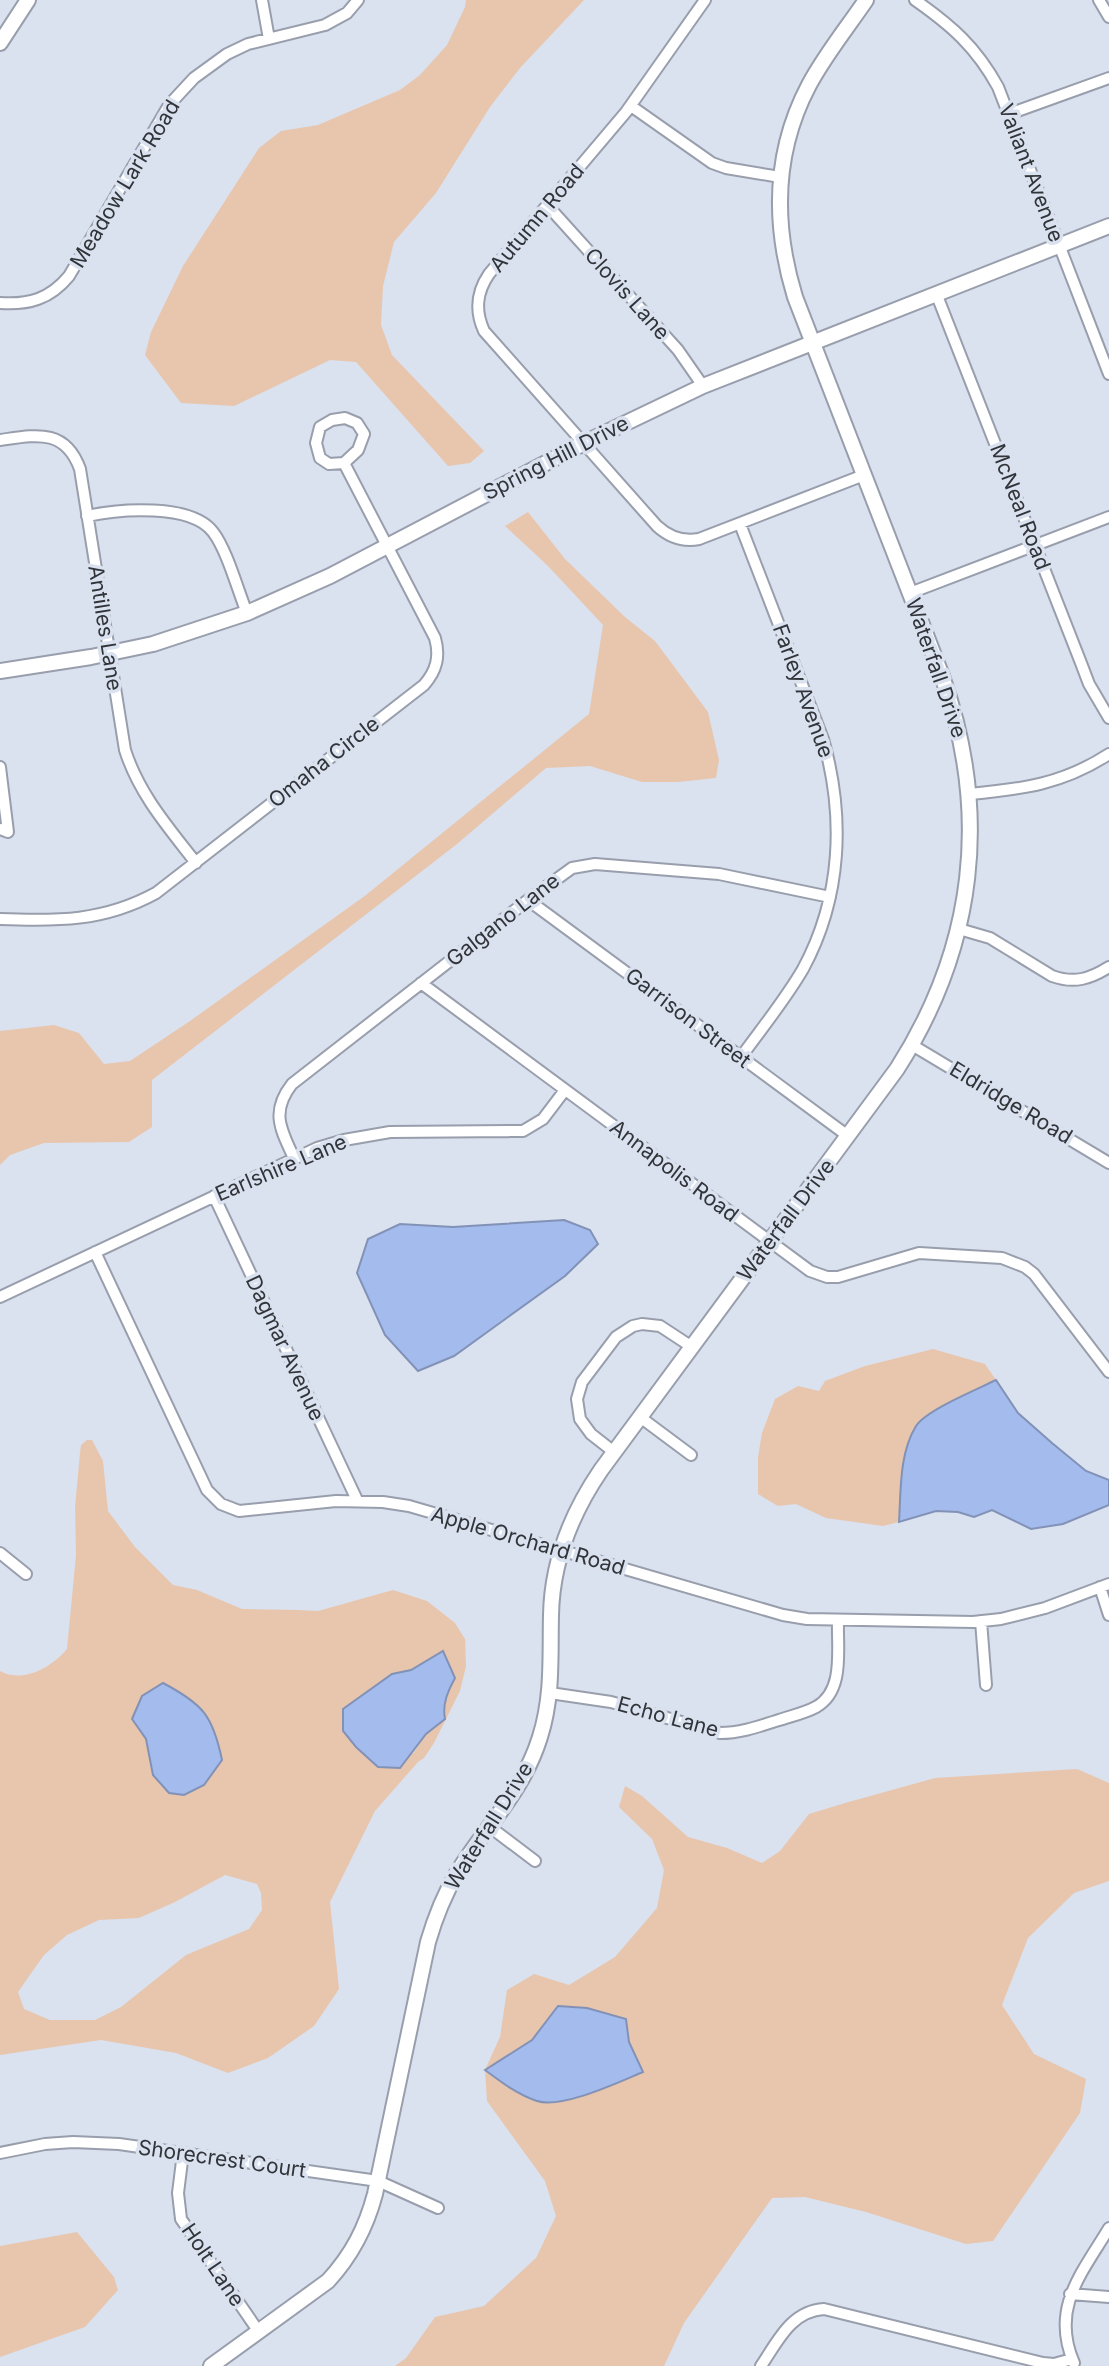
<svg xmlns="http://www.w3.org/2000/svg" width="1109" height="2366" font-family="Inter,sans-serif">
<rect width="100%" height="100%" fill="#dae1ef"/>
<path fill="#e8c6ad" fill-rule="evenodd" d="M466,0H584L520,68L490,107L436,193L394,242L383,286L381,325L392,355L484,451L470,463L448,466L356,362L330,360L234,406L181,403L145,355L151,332L183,266L259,148L281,131L318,125L400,90L420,75L447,45L465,7Z
M528,512L565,559L625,617L655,641L708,712L719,760L716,778L678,782H642L590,766L546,768L457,844L152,1080V1127L129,1142L44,1143L10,1155L0,1165V1031L54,1025L79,1033L104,1064L130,1061L190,1021L366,895L589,714L603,625L548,566L505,526Z
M933,1349L985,1364L996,1380C977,1389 926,1410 916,1426C899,1454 901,1490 899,1522L883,1526L826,1518L796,1504L778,1506L758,1494V1457L762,1433L775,1399L798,1386L819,1391L825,1381L865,1366Z
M87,1440H92L103,1461L108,1511L135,1547L173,1585L197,1590L242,1609L298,1610L318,1611L393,1590L427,1601L455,1623L465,1639L466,1666L460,1691L434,1743L424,1758L418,1762L375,1811L330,1902L339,1989L314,2026L268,2058L228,2073L176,2053L101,2040L0,2055V1671C23,1684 52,1667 67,1649L76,1555L75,1507L80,1453L81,1445ZM442,1652L455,1678C448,1691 442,1704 445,1719L426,1734L413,1754L392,1674L411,1670ZM146,1739L222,1760L203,1785L184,1795L153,1775ZM225,1875L257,1884L261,1893L262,1910L249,1929L186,1955L121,2007L95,2020H50L24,2009L18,1992L44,1955L67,1935L99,1920L139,1918L175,1902Z
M1077,1769L1109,1783V1881L1074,1893L1028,1938L1002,2005L1034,2054L1086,2079L1080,2113L993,2241L966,2244L866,2212L805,2197L772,2198L684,2323L664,2366H395L406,2358L435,2317L484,2306L536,2258L556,2216L545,2181L487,2101L485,2070L500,2037L507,1990L534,1974L569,1985L615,1957L657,1908L664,1870L652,1839L619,1807L625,1786L642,1796L688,1837L727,1848L762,1863L780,1851L809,1814L845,1803L935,1778ZM557,2006L587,2008L626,2020L629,2042L643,2072L485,2070L532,2040Z
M77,2232L114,2277L118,2290L85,2327L0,2357V2246Z"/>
<path fill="#a4bbed" stroke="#8292b7" stroke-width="2" d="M564,1220L590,1230L598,1244L565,1276L454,1356L418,1371L385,1335L357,1273L368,1239L400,1224L453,1227Z
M996,1380L1018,1413L1052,1443L1086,1471L1109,1480V1505L1063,1524L1031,1529L992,1510L974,1517L958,1512L936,1511L899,1522C901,1490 899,1454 916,1426C926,1410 978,1389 996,1380Z
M443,1651L455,1678C448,1691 442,1704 445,1719L426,1734L400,1768L378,1767L356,1747L343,1731V1709L392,1674L411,1670Z
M163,1683C203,1704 213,1716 222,1760L204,1785L184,1795L169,1793L153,1775L146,1739L132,1719L142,1696Z
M558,2006L587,2008L626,2019L629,2042L643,2072C619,2082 562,2109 537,2101C518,2095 501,2082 485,2070L532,2040Z"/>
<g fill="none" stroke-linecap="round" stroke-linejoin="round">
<defs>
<path id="street" d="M262,0L269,39
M705,0L626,112L489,274C476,293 475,311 484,331L657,526C670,538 683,542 699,539L864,475
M915,0C952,26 976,47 998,87L1109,374
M1099,0L1109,17
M631,106L712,163L726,168L780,177
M1009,114L1109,78
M548,206L678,350L703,386
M936,293L1081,663L1089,684L1109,718
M0,303C29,305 50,299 69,276L169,105L194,78L227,54L248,44L325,25L347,13L358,0
M345,418L357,423L364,434L358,450L344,463L329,464L320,458L316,443L320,427L332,420Z
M0,440C36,435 65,428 80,469L125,750C139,794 168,827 196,863
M87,516C119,509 191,503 213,532C227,550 238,591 247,613
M740,524L823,739C845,816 842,897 803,969C785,1000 762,1028 741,1057
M910,593L1109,517
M0,767L8,832L0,829
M970,794C1023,789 1063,784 1109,754
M528,900L848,1136
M0,919C57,921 103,922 156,893L424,685C437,670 440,656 435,638L344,463
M959,929L990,938L1052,976C1074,984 1090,979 1109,967
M421,983L810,1271L827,1277H838L919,1253L1002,1258L1025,1267L1034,1274L1109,1372
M912,1045L1109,1163
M294,1158C281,1130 270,1112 292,1084L528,900L572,868L595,864L719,874L830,897
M214,1196L357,1500
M95,1252L207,1490L221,1504L239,1511L336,1501L383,1502L409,1506L783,1615L807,1619L973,1622L1001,1619L1045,1608L1109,1584
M0,1297L317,1148L344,1140L390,1132L523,1131L543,1119L565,1090
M640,1417L691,1455
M614,1452L591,1434L580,1419L577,1399L582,1382L616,1337L633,1326L642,1324L660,1326L692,1347
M0,1553L26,1574
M1100,1587L1109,1615
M981,1621L986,1685
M550,1693L611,1702L720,1733C741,1733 760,1726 779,1720C791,1716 805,1713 816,1707C845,1691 837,1649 838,1621
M490,1827L535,1861
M0,2153L45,2144L73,2142L119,2144L378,2181L438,2208
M183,2153L178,2193L181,2219L259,2332
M1070,2294L1109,2297
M1074,2363C1050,2308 1082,2273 1109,2228
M761,2366C778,2341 791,2311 824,2309L1043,2363L1054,2364L1072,2359"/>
<path id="secondary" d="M0,43L28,0
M0,671L91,657L153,644L247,613L330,576L584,443L703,386L1109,226
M211,2366L328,2281C352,2255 366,2228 375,2194L428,1942C435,1918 444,1895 457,1873C486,1826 523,1792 540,1737C553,1696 550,1657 551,1615C552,1562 571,1514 601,1470L897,1069C975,947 991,813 942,676L795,297C773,225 773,153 809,85C825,55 847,28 866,0"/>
</defs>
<use href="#street" stroke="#989eac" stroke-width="14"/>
<use href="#secondary" stroke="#989eac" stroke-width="18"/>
<use href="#street" stroke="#fff" stroke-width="10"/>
<use href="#secondary" stroke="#fff" stroke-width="14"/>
</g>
<g text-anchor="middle" stroke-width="7" stroke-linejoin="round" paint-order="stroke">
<g font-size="21" fill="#313439" stroke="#dae1ef">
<text transform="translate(1031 173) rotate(69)" y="7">Valiant Avenue</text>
<text transform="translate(125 184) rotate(-59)" y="7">Meadow Lark Road</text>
<text transform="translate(537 218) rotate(-50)" y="7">Autumn Road</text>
<text transform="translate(627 294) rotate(48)" y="7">Clovis Lane</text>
<text transform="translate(556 458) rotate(-27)" y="7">Spring Hill Drive</text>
<text transform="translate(1020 507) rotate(69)" y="7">McNeal Road</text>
<text transform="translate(105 628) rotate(81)" y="7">Antilles Lane</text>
<text transform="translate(936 668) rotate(71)" y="7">Waterfall Drive</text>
<text transform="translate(803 691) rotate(70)" y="7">Farley Avenue</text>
<text transform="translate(324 762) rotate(-38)" y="7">Omaha Circle</text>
<text transform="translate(503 920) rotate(-38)" y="7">Galgano Lane</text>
<text transform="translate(688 1018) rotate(37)" y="7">Garrison Street</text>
<text transform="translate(1011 1103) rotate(31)" y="7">Eldridge Road</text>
<text transform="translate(281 1168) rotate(-23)" y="7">Earlshire Lane</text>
<text transform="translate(674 1171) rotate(37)" y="7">Annapolis Road</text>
<text transform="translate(786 1220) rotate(-53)" y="7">Waterfall Drive</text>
<text transform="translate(285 1348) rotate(65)" y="7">Dagmar Avenue</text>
<text transform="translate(528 1541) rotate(16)" y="7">Apple Orchard Road</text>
<text transform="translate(668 1717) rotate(15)" y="7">Echo Lane</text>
<text transform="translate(489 1826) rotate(-58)" y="7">Waterfall Drive</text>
<text transform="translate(222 2159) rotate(8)" y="7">Shorecrest Court</text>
<text transform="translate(213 2265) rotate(56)" y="7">Holt Lane</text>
</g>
</g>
</svg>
